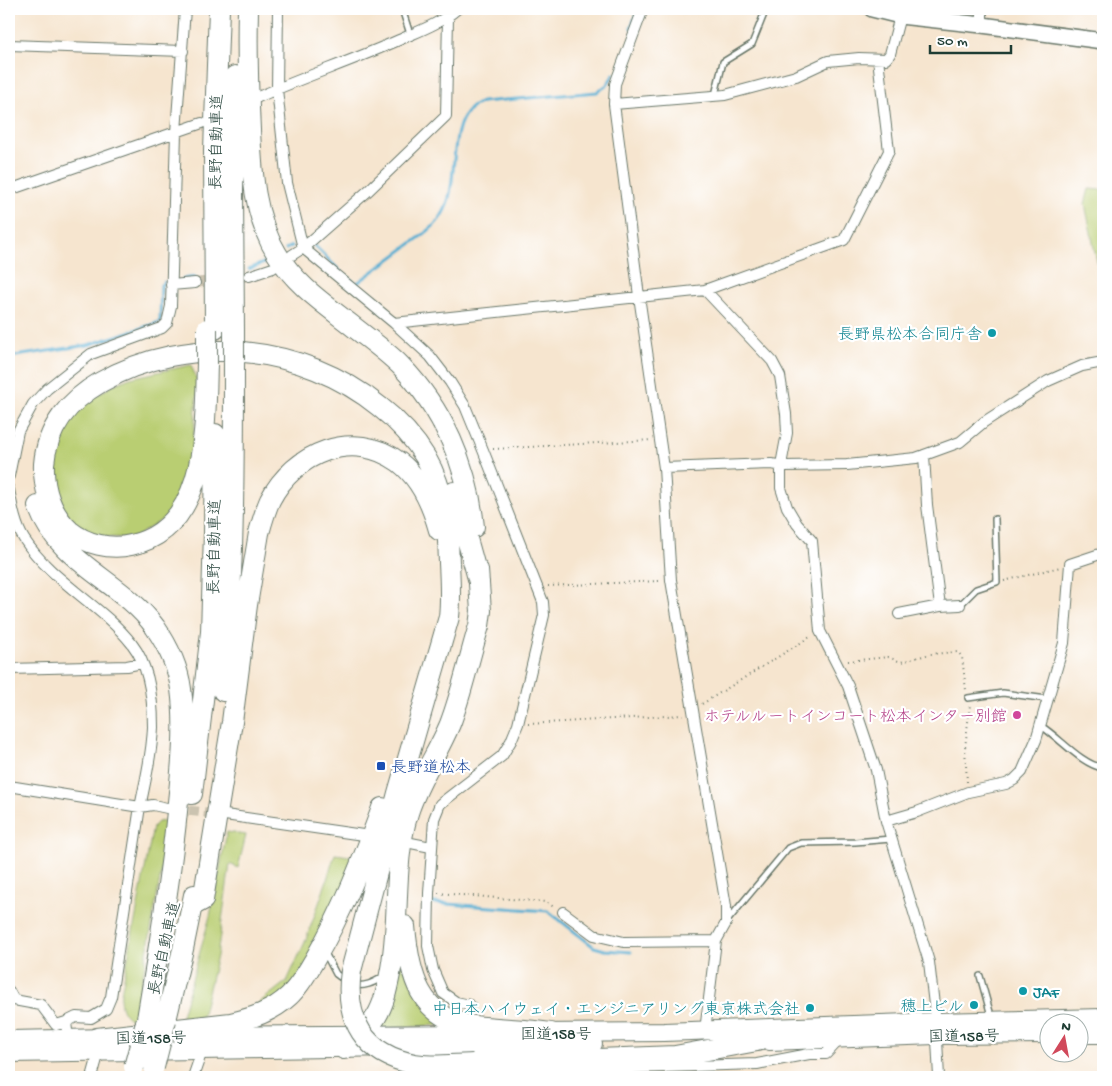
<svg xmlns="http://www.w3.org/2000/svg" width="1112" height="1086" font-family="'Gochi Hand','Klee One',sans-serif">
<rect width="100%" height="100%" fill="#fff"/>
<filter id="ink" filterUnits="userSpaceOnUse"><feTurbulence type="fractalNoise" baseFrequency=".02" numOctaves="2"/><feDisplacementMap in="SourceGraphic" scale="10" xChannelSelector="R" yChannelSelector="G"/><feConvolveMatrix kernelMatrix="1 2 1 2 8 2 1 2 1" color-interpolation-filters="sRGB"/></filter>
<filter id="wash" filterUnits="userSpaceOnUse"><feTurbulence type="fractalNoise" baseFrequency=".0096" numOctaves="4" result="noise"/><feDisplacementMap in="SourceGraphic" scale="20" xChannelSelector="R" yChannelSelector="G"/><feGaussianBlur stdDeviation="1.12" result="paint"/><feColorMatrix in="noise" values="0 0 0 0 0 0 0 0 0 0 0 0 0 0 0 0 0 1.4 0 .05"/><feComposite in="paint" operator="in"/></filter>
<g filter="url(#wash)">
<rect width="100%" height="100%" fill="#f6e5cf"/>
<path fill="#b9ce72" stroke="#6c8653" d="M1089,189L1103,190V291L1085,204Z
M191,365L198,383L191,469L171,514L134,538L100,537L73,523L52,489L56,436L84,403L115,384L130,378Z
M166,821L161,873L137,1009L133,1021C124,1015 121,1010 120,999L153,827L158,822Z
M227,832L246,835L238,868L230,864L217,956L202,1017L181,1019L210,916Z
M335,854L357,857C344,895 306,985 271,1004C261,1010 249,1012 238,1015L237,1011L251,1009L287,981L305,942L323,892Z
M406,965L439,1022V1025L375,1029L397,966Z"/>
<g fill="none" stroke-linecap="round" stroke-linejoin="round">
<path stroke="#55aed2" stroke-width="3" d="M631,28L638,9
M313,244L340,271
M286,249L292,246
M249,269L266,262
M347,277L356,284C372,272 389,260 405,248C418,238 434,229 442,215C460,186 447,131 469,110C472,106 477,104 482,102L597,92L606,86L614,74
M183,279L195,277
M9,357L88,345L154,324L160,321L161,285L164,282
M433,903L548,911L594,947L605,950L631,952"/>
</g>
</g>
<g filter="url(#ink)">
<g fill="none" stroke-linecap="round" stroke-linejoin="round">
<path stroke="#cbc3b0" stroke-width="10" stroke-dasharray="10 5" stroke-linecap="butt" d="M195,283L249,276
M174,809L219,814"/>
<defs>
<path id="service" d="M402,9L410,34
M715,95L723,62L752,44L766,9
M960,605L976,589L997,582L995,519
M968,698L1003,693L1047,699
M1041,726C1060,738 1081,764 1103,768
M728,920L788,848L801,843L855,842L891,839
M325,953L336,974L344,980
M980,976L990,1012V1019
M353,985C365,987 373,983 383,977"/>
<path id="minor" d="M278,9L277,89L287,183L303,248L394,323L430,356L450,382L465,406L483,450L543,602L544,615L518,724L511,741L502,756L440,804L434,819L429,893L428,946L433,970L443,993L456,1002L470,1005
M643,9L615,84L614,104L639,296L664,468L671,580L726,906V923L716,941L705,1031
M982,9V25
M9,45L183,51
M256,98C303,77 352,61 399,40C419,31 441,23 457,9
M614,104L725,95L796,76L828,61L859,58L886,59L890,54L900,16
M9,190L202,123
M292,255L303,248L369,190L446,116L448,17
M249,276L273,268
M171,285L195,283
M705,290L772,361L780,376L786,414L787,433L781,465V488L787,507L797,524L812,541L820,631L848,686L876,770L886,821L929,962L936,1022L939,1077
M394,323L705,290L844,240L889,151L878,59
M924,455L927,505L940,606
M664,468L771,464L785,466L847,465L916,458L960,442L984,422L1048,381L1082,366L1103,362
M9,476L18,431L33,404L47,389L91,354L162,328L167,323L171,306L176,132L185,9
M9,489C12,505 15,525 24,539C52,582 102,605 132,644C149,666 153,700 153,727C152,757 144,785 139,813C130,874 121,935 111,997L106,1009L91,1018L76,1017L66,1022L68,1039
M899,614L940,606L960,605
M9,669L127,666L142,663
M9,786L140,807L153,805L167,808
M225,815L363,835
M886,821L917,812L968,792L1006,784L1014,780L1022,772L1036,740L1064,643L1070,564L1103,553
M411,843L431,847
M563,912L594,935L624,942L716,941
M9,991L14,1000L41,1005L56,1025L66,1022
M537,1071L757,1064L809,1054H826L840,1039
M92,1077L99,1052
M193,1077L202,1051"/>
<path id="secondary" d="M872,9L900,16L982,25L1103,41"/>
<path id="trunk" d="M537,1033L664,1032L936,1022L1103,1018
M1080,1034H1103
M182,1036L488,1034
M9,1040L111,1038
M769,1041L936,1035L1050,1034
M9,1053L593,1044"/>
<path id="motorway" d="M248,9C247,49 248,89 250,130C252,172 254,217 277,254C295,284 323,303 350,324C366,337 385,350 400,365C443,409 468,466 474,527
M215,329L214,150L219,9
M234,330L233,191L235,76
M207,364C205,426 209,528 131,545C110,550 86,544 70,531C51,514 43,488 44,464C47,427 70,400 101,382C188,332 303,344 380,407C398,421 414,438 426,458C445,491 448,525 449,563C450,581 451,599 449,617L398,793L351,971
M454,492L479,582
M38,506C59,564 121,580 155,627C168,646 178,666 181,689C186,726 182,765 178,802C171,875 159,947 147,1019
M223,691C234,581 234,471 234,360
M192,794L211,632L214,532L215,434
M192,906L203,900L232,722L247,605L259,533C262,522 265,511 270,500C294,453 353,428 399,462C420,478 432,505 439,530
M405,926C409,974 419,1019 474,1026C500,1029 525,1029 551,1033
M166,1020L183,949L194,895
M97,1038L231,1023C252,1018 272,1012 289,996C300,986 308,971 315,959C343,911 363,860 382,808
M344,1049C356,1040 368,1030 376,1017C384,1004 387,989 390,974C401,921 392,865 408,813C418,781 437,755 450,724C462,693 469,658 479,626L481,611L478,570
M473,1064L675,1056L757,1041"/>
</defs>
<use href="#service" stroke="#6a786a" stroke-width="8"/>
<use href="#minor" stroke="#6a786a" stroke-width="12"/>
<use href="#secondary" stroke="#6a786a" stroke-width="18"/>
<use href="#trunk" stroke="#6a786a" stroke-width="20"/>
<use href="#motorway" stroke="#6a786a" stroke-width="22"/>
<path stroke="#6a786a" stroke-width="2" stroke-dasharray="1 4" stroke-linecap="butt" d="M493,449L651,440
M1004,581L1060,567
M548,586L660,581
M848,661L888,657L901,662L930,654L958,652L962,657L966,690
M702,704L810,637
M528,724L683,715
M967,782L965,748L970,705
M9,815L12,797
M438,893L546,902L554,907"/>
<use href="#service" stroke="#fff" stroke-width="5"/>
<use href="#minor" stroke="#fff" stroke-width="10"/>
<use href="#secondary" stroke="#fff" stroke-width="15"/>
<use href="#trunk" stroke="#fff" stroke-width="18"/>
<use href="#motorway" stroke="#fff" stroke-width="20"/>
<defs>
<path id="motorway-bridge" d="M234,330V360
M207,364V329
M351,971C344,1019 364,1055 415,1064C434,1067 453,1065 473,1064
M134,1067L147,1019
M154,1067L166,1020"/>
</defs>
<use href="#motorway-bridge" stroke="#6a786a" stroke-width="22" stroke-linecap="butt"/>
<use href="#motorway-bridge" stroke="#fff" stroke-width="20"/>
</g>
</g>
<g fill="#0f9aa8" stroke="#fff" stroke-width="2">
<circle cx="992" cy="333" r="5"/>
<circle cx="1023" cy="991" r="5"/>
<circle cx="974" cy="1005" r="5"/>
<circle cx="810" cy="1008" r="5"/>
</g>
<circle fill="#d1479c" stroke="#fff" stroke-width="2" cx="1017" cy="715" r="5"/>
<rect fill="#1a4fb4" stroke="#fff" stroke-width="2" x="376" y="761" width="10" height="10" rx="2.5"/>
<g text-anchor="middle" stroke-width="4.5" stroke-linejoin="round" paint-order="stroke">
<g font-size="16" fill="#1f3d34" stroke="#fff">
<text transform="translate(215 142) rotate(-89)" y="6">長野自動車道</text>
<text transform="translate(213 547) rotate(-89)" y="6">長野自動車道</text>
<text transform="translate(163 948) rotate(-77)" y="6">長野自動車道</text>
<text x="556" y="1039">国道158号</text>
<text transform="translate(964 1035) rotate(-1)" y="6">国道158号</text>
<text transform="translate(151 1037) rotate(-1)" y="6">国道158号</text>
</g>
<g font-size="16" fill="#0d838f" stroke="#fff" text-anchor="end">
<text x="982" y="339">長野県松本合同庁舎</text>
<text x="1033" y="997" text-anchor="start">JAF</text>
<text x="964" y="1011">穂上ビル</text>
<text x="800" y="1014">中日本ハイウェイ・エンジニアリング東京株式会社</text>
</g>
<g font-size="16" fill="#b23c85" stroke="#fff" text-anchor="end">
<text x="1007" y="721">ホテルルートインコート松本インター別館</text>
</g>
<g font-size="16" fill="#164399" stroke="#fff" text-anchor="start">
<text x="391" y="772">長野道松本</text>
</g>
</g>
<rect width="1112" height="1086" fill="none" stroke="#fff" stroke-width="30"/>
<g transform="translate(1064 1038) rotate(11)"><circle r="24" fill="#ffffff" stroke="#a5b1ae"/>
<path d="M0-4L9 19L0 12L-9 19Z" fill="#d1495b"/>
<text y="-8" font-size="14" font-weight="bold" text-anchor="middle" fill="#1f3d34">N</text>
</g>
<path d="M930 45v8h81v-8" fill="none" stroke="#1f3d34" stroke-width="2.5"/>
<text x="937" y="45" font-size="15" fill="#1f3d34" stroke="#ffffff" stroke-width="4" paint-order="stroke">50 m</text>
</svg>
